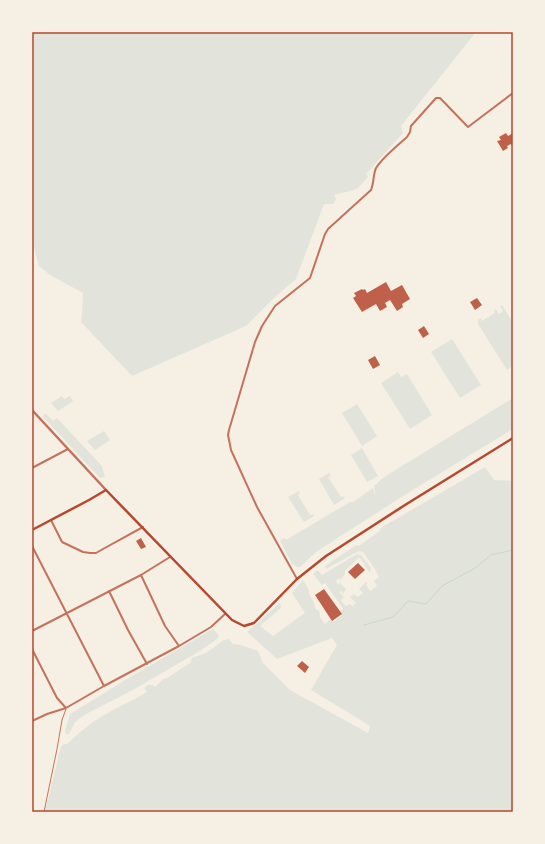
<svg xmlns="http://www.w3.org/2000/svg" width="545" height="844" font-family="'Roboto Condensed',sans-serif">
<rect width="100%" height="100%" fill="#f6efe4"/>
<path fill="#e2e4dc" d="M32,32H476L401,126L403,133L366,174L368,177L357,189L334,195L336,199L333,204H324L296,279L275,297L246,326L132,376L81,322L82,313L83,293L50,275L39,266L32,240Z
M502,305L513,323V366L507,370L478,324V320L481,318L482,321L495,313L494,310L496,309L499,314L503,311L500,306Z
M452,339L481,385L460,398L431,352Z
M398,372L401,377L407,374L432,415L410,429L381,383Z
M62,396L64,399L70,396L73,401L58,411L51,403Z
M513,398V429L403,496L316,552L300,567H297L292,564L280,541L284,538L286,540L350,502H353L373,488L376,498L374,486L384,477Z
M357,404L377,436L362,446L342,413Z
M45,413L53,421L57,418L102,466L105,477L100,478L43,417Z
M104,431L110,440L95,450L87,441Z
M362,448L378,476L367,482L351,455Z
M485,467L494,480L513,481V812H45L61,746L64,744H67C79,733 91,722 106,714C120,706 134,700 147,692L144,688L148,685H153L155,687L163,679L167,678L190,663L192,658L206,653L224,640L229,639L233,644L241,645L258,651L263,663L290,690L368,733L370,726L311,690L337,645L332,638L277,659L247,632L280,603L281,608L260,626L273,636L305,613L292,593L303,580L309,590V594L314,603L316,610H318L320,614V617L325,624L331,619L333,622L342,615L340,611L343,609L325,583L322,585L313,574L318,570L322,575L357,554L361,555L371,568L370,573L360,558H358L345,571V574L340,580L338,578L336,581L338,584L340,583L346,589L343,594L341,591L339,592L344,597L341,600L346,606L350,604L353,606L356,603L350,597L354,594L358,597L363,593L359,589L366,582L367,583L366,585L370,591L377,586L374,581L379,577L375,569L363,552L359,551L326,569L325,566L355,546L357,545L359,546L381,530L379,529Z
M329,473L331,476L328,477L341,497L343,496L345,498L334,505L319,479Z
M299,491L300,494L298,495L310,515L313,514L314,516L304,522L288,497Z
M213,629L219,635L217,639L200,651L131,691L86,714L75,722L69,734H66L65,731L70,714L130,677Z"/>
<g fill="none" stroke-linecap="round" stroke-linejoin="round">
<path stroke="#c9d6d2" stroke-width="1" d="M364,625L393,617L408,601L426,604L442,586L475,568L491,555L513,550"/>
</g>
<path fill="#bf614a" d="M506,133L508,136L513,133V148L511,144L507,146L508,148L503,151L497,141L501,140L499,137Z
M386,282L391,291L402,285L410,299L402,304L403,307L397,311L390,300L385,303L387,307L380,311L376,304L362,312L353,298L356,296L354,293L362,289L363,290L365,289L367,293Z
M477,298L482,305L475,310L470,302Z
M424,326L429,334L423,338L418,330Z
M375,356L380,365L373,369L368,360Z
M141,538L146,547L141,549L136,541Z
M358,563L365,570L355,579L348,572Z
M324,589L342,614L332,621L315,595Z
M302,661L309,667L305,673L297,666Z"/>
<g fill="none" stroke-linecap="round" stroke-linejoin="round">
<path stroke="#c5725c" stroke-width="1" d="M44,812L57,749L62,720L66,709"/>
<path stroke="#c5725c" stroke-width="2" d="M32,468L68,449
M51,520L62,542L83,552L90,553H96L103,549L143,527
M32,546L104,686
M141,575L165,626L179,646
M297,579L257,507L231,450L228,435L229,430L255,342L262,326L275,306L310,278L325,234L328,229L371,190C374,183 373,175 376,168C382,158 398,145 407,137L410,132L411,126L436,98H440L468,127L513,93
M109,591L128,630L147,664
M32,631L141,575L170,557
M32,649L57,698L66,708
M32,721L47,714L66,708L104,686L179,646L211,627L225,614"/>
<path stroke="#c5725c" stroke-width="2.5" d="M32,410L106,490"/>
<path stroke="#b5482f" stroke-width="2.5" d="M32,530L89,500L106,490L232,620L244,626L254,623L297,579L326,556L405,505L513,438"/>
</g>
<rect width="545" height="844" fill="none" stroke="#f6efe4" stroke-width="66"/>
<rect x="33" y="33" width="479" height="778" fill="none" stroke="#b5482f" stroke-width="1.5"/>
</svg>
